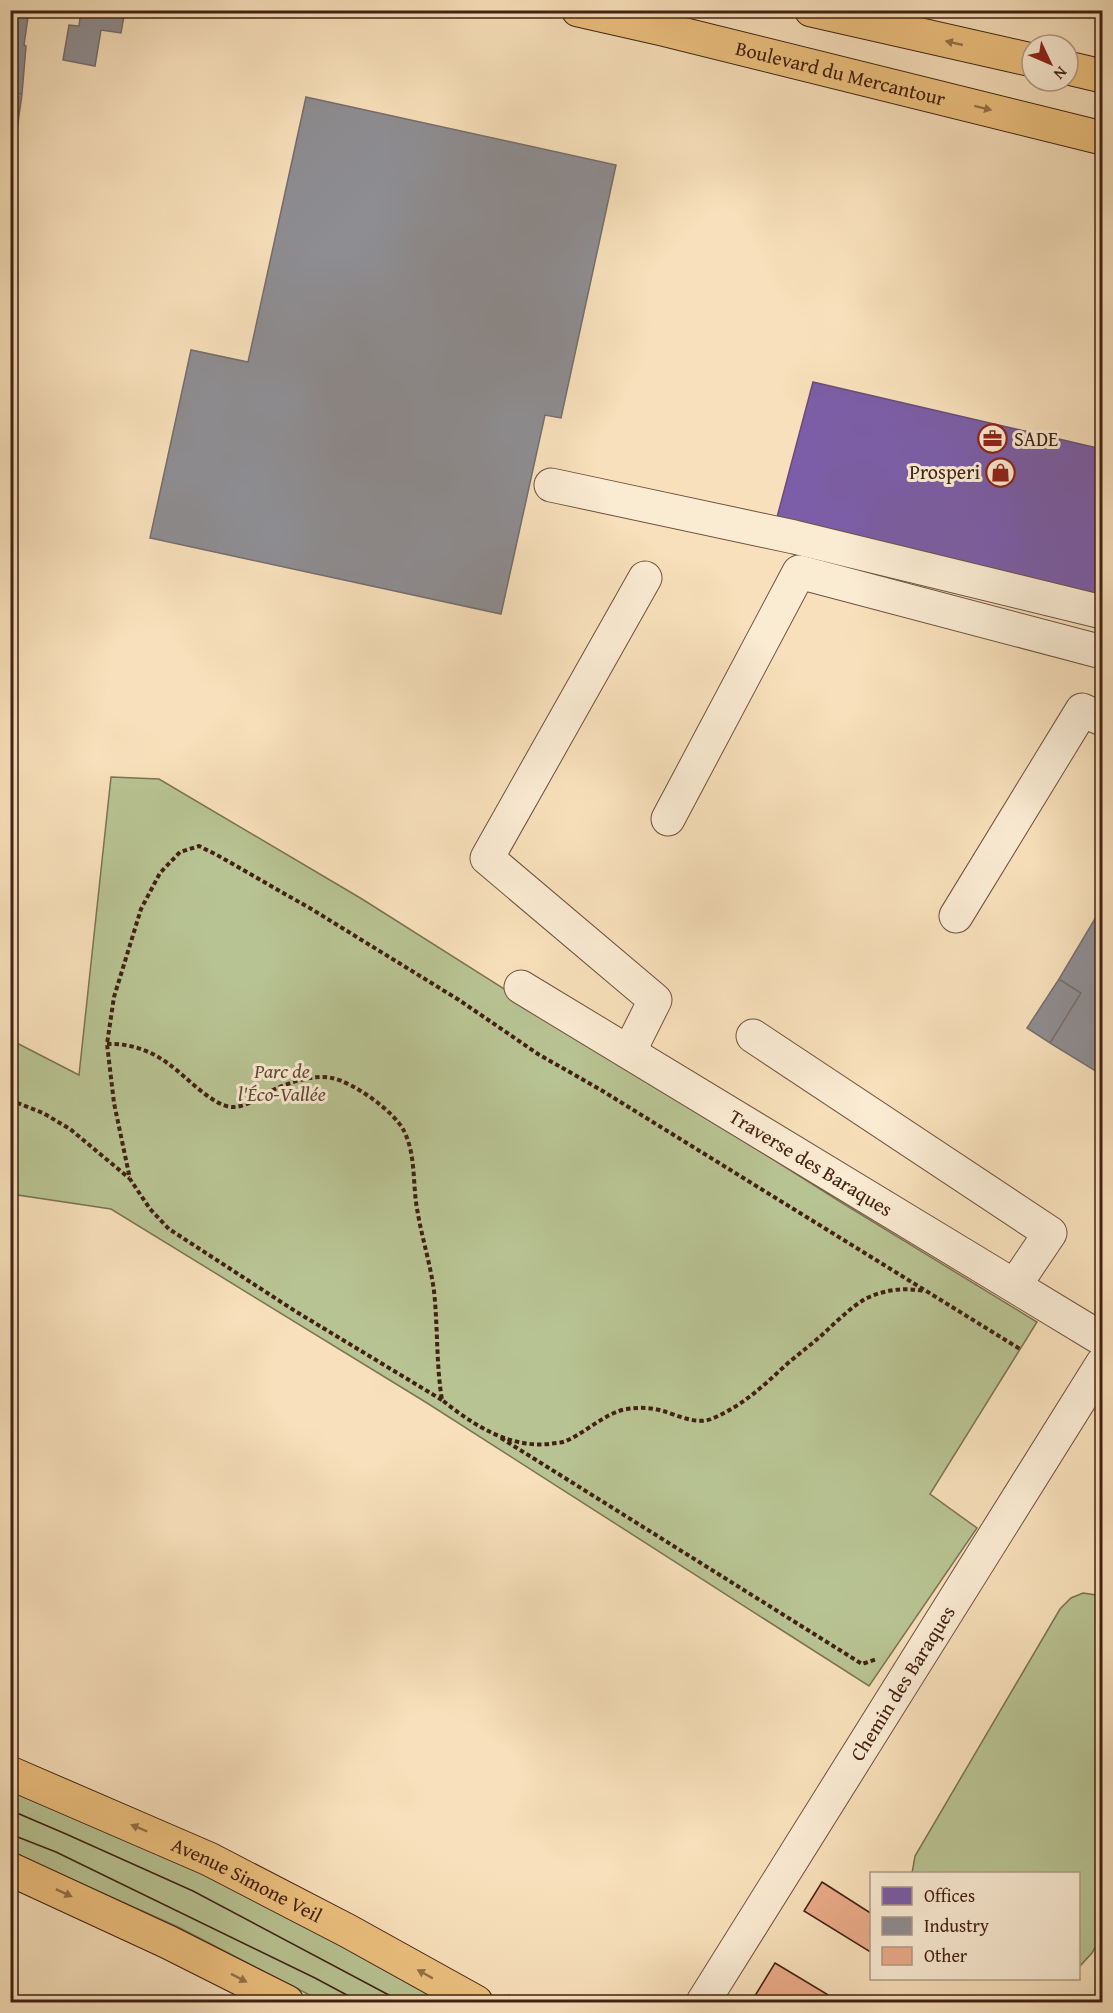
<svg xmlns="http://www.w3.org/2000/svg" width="1113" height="2013" font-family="'Gentium Book Plus',serif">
<rect width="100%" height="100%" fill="#f7e0bb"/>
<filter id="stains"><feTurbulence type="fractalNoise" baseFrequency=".00333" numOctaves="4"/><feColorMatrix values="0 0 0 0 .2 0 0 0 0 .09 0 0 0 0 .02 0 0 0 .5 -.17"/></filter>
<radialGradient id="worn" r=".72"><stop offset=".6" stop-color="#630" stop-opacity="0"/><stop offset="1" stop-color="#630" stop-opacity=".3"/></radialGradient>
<path fill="#b8c393" stroke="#7d7253" stroke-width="1.5" d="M111,777L159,779L362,899L839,1201L1037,1322L930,1494L977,1528L869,1686L427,1403L111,1209L11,1194V1040L79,1075Z
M1083,1593L1102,1596V1934L1092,1953L1079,1967L1078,1874L912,1873L915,1856L1060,1609L1071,1598Z
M10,1789L200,1871L338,1943L445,2002H323L178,1927L11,1852Z"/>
<path fill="#7b5ea7" stroke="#6a4c7b" stroke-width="1.5" d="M813,382L1102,449V606L776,521Z"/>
<path fill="#8d8d92" stroke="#766d6c" stroke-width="1.5" d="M10,10H29L24,45L26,46L22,94L10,92L16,44H10Z
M81,10H125L121,33L101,30L95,66L63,60L69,25L79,26Z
M10,92L22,94L10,180Z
M306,97L616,165L561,418L545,415L501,614L150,538L191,350L248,362Z
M1102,907V1075L1050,1043L1081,993L1059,979Z
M1059,979L1081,993L1050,1043L1027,1028Z"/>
<path fill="#eaab89" stroke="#422113" stroke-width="1.5" d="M822,1882L872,1914V1953L804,1911Z
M775,1963L840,2002H794L789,1999L787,2002H759L753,1999Z"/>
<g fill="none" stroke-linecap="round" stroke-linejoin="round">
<defs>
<g id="minor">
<path d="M551,485L794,537L1102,612"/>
<path d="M668,819L799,572L1102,652"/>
<path d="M956,916L1082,710L1102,719"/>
<path id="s1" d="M521,987L1102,1339"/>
<path d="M753,1036L1050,1233L1015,1285"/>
<path d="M629,1052L655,1000L487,858L645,578"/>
<path id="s2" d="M703,2002L1102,1364"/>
</g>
<g id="major">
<path id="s3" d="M578,10L662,29L1102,138"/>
<path d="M811,10L1032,60"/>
<path d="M1068,68L1102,76"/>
<path id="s4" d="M10,1773L209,1859L348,1931L476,2002"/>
<path d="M10,1869L168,1942L287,2002"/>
</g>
</defs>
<use href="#minor" stroke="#6f513d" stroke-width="35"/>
<use href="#major" stroke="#422113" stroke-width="35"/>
<path stroke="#422113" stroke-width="4" stroke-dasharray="4.5 3" stroke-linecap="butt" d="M107,1044C130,1043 152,1051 170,1065C186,1076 214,1108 234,1107C249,1106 262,1095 275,1089C291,1082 315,1074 332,1078C353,1082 395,1112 404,1131C415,1153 413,1179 416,1202C420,1232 430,1261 434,1291C438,1328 436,1364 442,1400C472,1424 508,1448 549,1444C555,1443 561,1443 566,1441C586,1432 602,1416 622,1410C636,1407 650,1407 663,1411C677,1415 697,1425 711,1419C743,1406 763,1386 788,1363C800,1353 812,1344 823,1334C836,1322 850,1308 865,1299C883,1290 904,1287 923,1291
M10,1100L43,1113L70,1129L129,1178
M442,1400L295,1311L169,1229L150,1209L130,1179L114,1103L107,1044L114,997L141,909L160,873L180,852L199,846L217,855L313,910L459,1000L538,1054L601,1090L1020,1349
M501,1438L862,1664L877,1659
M508,1996L517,2002"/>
<use href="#minor" stroke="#faebd3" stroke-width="33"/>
<use href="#major" stroke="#ecc07e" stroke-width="33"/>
<path stroke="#422113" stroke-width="1.5" d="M10,1810L66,1834L193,1891L402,2002
M10,1834L56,1852L315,1978L360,2002"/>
</g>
<defs><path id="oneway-solid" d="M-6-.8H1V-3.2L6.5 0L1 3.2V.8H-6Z" transform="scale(1.5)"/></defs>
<g fill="#977048">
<use href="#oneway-solid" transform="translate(954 43) rotate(-167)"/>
<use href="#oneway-solid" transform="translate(983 108) rotate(14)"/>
<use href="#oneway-solid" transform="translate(139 1828) rotate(-157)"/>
<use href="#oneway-solid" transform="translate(64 1893) rotate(25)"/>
<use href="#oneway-solid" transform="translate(425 1974) rotate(-151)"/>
<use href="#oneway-solid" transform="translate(239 1978) rotate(27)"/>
</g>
<defs>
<symbol id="office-ring" viewBox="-11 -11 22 22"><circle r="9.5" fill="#faebd3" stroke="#8f2418" stroke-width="1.5"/><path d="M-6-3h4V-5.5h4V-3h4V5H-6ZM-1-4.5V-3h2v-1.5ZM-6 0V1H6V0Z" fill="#8f2418"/></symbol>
<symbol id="shop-ring" viewBox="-11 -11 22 22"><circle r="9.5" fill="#faebd3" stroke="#8f2418" stroke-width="1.5"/><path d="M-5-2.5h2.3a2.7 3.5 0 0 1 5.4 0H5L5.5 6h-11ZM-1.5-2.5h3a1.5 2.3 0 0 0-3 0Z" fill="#8f2418"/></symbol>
</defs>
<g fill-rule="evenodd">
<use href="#office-ring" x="976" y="422" width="33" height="33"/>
<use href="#shop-ring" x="984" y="456" width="33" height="33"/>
</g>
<g text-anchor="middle" stroke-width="6" stroke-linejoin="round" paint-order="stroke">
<g font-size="20" fill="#422113" stroke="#faebd3">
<text dy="7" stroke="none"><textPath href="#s3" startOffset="270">Boulevard du Mercantour</textPath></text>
<text dy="7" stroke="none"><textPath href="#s1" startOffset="339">Traverse des Baraques</textPath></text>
<text dy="7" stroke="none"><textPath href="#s2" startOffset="376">Chemin des Baraques</textPath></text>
<text dy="7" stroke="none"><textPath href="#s4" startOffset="260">Avenue Simone Veil</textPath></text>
</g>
<g font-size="20" fill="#422113" stroke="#faebd3" text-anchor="start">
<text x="1014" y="446">SADE</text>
<text x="980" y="479" text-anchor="end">Prosperi</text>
</g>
<g font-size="20" font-style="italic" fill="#604a33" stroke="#faebd3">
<text x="282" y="1078">Parc de<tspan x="282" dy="23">l'Éco-Vallée</tspan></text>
</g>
</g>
<rect width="1113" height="2013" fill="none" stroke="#f7e0bb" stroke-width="36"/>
<rect x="12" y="12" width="1089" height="1989" fill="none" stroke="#422113" stroke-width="3"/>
<rect x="18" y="18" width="1077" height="1977" fill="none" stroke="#422113" stroke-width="1.5"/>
<rect x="870" y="1872" width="210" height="108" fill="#faebd3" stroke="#b09a86" stroke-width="1.5"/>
<rect x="882" y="1887" width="30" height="18" fill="#7b5ea7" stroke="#b09a86" stroke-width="1.5"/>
<text x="924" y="1902" font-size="18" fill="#422113">Offices</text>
<rect x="882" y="1917" width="30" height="18" fill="#8d8d92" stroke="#b09a86" stroke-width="1.5"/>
<text x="924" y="1932" font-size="18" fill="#422113">Industry</text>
<rect x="882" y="1947" width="30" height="18" fill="#eaab89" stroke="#b09a86" stroke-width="1.5"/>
<text x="924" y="1962" font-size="18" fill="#422113">Other</text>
<g transform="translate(1050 63) rotate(134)"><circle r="28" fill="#faebd3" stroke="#b09a86" stroke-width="1.5"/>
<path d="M0-4.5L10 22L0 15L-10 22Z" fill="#8f2418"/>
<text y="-9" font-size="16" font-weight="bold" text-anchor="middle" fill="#422113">N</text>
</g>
<rect width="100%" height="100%" filter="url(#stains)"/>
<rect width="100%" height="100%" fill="url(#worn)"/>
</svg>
